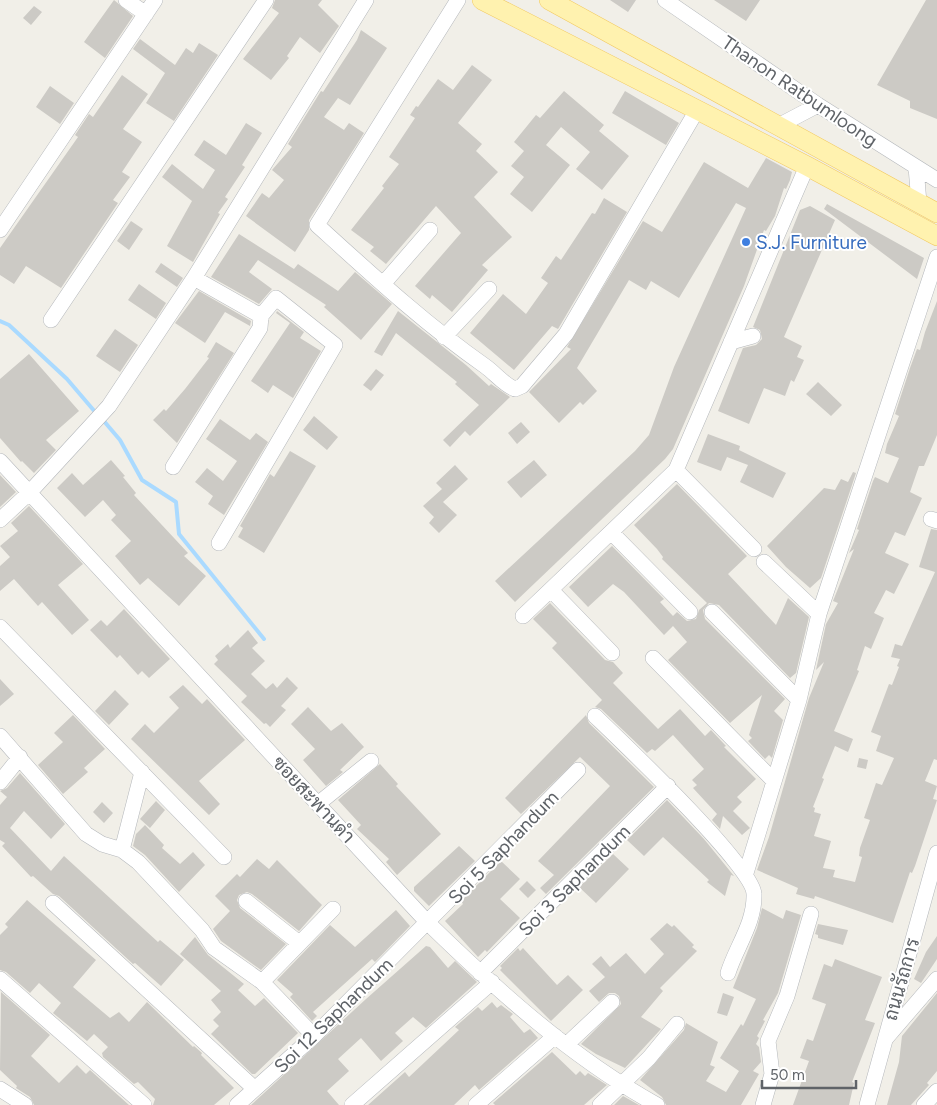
<svg xmlns="http://www.w3.org/2000/svg" width="937" height="1105" font-family="Figtree,Sarabun,sans-serif">
<rect width="100%" height="100%" fill="#f1efe8"/>
<g fill="none" stroke-linecap="round" stroke-linejoin="round">
<path stroke="#aadaff" stroke-width="4" d="M0,321L9,325L67,379L96,413
M103,420L120,440L142,480L176,502L179,534L264,639"/>
</g>
<path fill="#cccac5" d="M114,0L133,16L105,58L84,42Z
M275,0H322L318,5L339,26L320,53L300,37L287,56L289,58L271,80L243,59L279,13L272,8Z
M610,0H636L628,12Z
M714,0H760L746,21Z
M926,0H937V119L910,108V101L877,85Z
M34,6L42,12L31,25L23,18Z
M361,30L387,48L350,105L338,98L324,117L344,130L349,123L364,133L309,220V230L295,252L246,216L262,193L269,198L284,180L272,170L292,147L288,144L321,91L323,92L357,40Z
M140,39L175,65L186,48L193,53L199,43L218,55L174,121L146,103L165,73L133,49Z
M472,65L492,80L458,123L482,144L476,151L498,172L474,197L512,237L482,265L488,270L452,312L432,295L430,299L415,286L461,233L436,206L386,264L370,251L374,247L351,230L384,188L382,186L399,164L389,157L415,118L410,115L416,106L418,107L438,79L453,90Z
M122,75L148,94L123,129L142,142L122,172L130,177L113,200L118,203L61,288L26,266L14,284L0,275V248L78,137L75,135L89,114L93,117Z
M50,86L74,103L60,124L36,107Z
M564,91L604,125L599,131L629,156L602,190L576,169L590,152L561,127L546,145L570,165L532,212L510,194L524,177L511,166L524,151L514,142L536,115L540,118Z
M625,91L679,123L666,145L612,113Z
M246,123L262,133L242,165L245,167L225,197L228,199L218,213L220,214L193,262L167,246L192,201L162,177L172,164L203,189L215,170L194,155L204,140L226,155Z
M766,158L792,172L790,180L786,189L784,188L775,216L766,231L764,230L744,286L673,449L665,459L515,602L495,581L635,451L649,435L674,367L746,208L736,203L679,298L651,281L646,290L629,280L577,368L597,391L583,405L580,402L559,423L529,392L571,349L567,347L643,221L662,232L704,162L748,188Z
M604,198L627,212L558,329L552,326L514,370L470,333L503,294L526,314L548,283L541,278L556,256L561,260L592,213L595,214Z
M827,204L924,258L917,279L824,209Z
M810,206L835,220L784,337L802,346L797,357L804,360L794,382L791,380L785,396L764,388L749,424L718,411L743,348L756,345L762,339L760,330L753,327L800,210Z
M131,221L143,229L129,250L117,241Z
M239,234L294,269L298,264L338,291L355,272L392,304L361,340L324,307L326,305L258,260L249,272L272,289L259,304L211,277Z
M161,263L183,278L177,287L155,272Z
M139,284L166,303L156,319L128,300Z
M199,291L251,321L250,326L225,312L205,343L175,323Z
M937,301V435L924,466H919L910,492L922,498L905,536L895,532L885,553L909,564L894,594L886,590L874,613L884,618L871,649L865,646L857,670L859,671L834,731L853,739L848,752L835,746L822,778L824,779L813,807L815,808L814,812L821,814L814,836L831,841L823,868L835,870L833,877L855,882L862,857L859,856L860,848L870,820L864,818L876,783L882,785L894,758L876,751L881,736L871,732L889,684L892,685L899,667L897,666L900,659L891,657L895,644L902,646L935,572L919,567L931,529L937,530V760L934,759L925,781L937,786L933,799L937,800L915,866L912,873L910,872L893,923L815,896L814,899L796,894L798,888L757,870L769,837L809,698L824,662L816,670L826,624L838,603L833,601L854,549L849,553L859,530L857,529L873,481L875,477L888,483L899,458L885,453L887,444L899,416L895,414L910,368L917,349L920,350L925,332Z
M277,311L304,332L300,338L321,351L293,398L273,385L268,393L251,381L290,323L276,313Z
M398,311L466,365L489,386L491,384L510,397L470,436L465,431L450,447L443,440L479,405L455,384L457,382L396,333L382,356L374,352Z
M115,329L138,345L120,372L96,356Z
M216,342L234,353L177,443L153,420L164,409L166,411L185,389L209,358L207,357Z
M29,354L79,411L46,440L56,450L34,473L22,461L21,462L0,438V379Z
M376,369L384,375L371,391L363,385Z
M818,382L842,405L831,416L806,394Z
M314,416L338,437L327,450L303,430Z
M220,419L250,440L256,433L268,442L224,515L208,504L213,496L195,482L207,468L223,481L237,461L206,439Z
M521,422L530,432L517,444L508,433Z
M708,434L740,446L739,450L786,473L773,498L740,482L748,465L727,457L721,471L697,462Z
M290,451L316,466L264,553L238,537L243,528L240,526L270,474L274,477Z
M111,460L125,476L123,477L136,493L134,495L188,553L184,556L206,576L179,606L148,578L140,585L115,556L131,541L111,520L116,515L103,500L85,517L57,488L72,473L83,485Z
M534,460L547,475L521,498L507,482Z
M455,465L468,479L443,502L457,515L439,533L429,523L434,517L423,506L442,489L436,483Z
M853,472L856,473L821,578L810,588L786,567L767,546L824,488L835,490L841,479L848,482Z
M0,475L16,492L0,507Z
M677,484L747,556L728,574L776,625L788,598L809,617L796,673L790,678L719,605L709,603L703,610L705,619L785,699L774,711L783,720L772,758L769,755L765,759L748,741L752,738L749,735L762,695L730,723L668,660L687,642L673,626L664,635L624,592L613,584L588,607L569,587L612,546L664,599L660,602L673,616L677,612L687,621L696,619L699,610L707,603L662,559L663,557L657,549L634,525Z
M29,506L83,564L58,585L89,620L72,635L42,602L38,606L14,579L0,591V566L10,557L0,546L18,531L11,523Z
M550,603L605,660L613,662L623,673L613,683L658,729L680,709L705,736L711,730L726,746L724,747L756,779L737,797L742,802L733,811L750,828L742,835L723,816L720,829L712,820L717,814L693,788L697,785L692,780L704,769L673,735L655,751L652,749L647,753L601,709L595,707L602,700L552,648L557,643L533,619Z
M124,609L170,659L149,678L142,671L138,675L120,655L117,658L90,630L101,620L107,626Z
M248,630L258,643L252,648L265,661L251,674L266,689L273,683L277,688L287,677L298,688L283,704L281,706L286,710L270,727L266,723L264,724L241,702L247,696L214,664L218,660L215,656L228,644L230,648Z
M0,679L14,694L0,706Z
M183,685L202,704L207,699L245,740L199,781L220,804L209,815L131,739L145,724L154,733L179,708L169,697Z
M115,690L129,704L109,725L95,711Z
M308,707L331,731L342,723L364,747L340,770L343,772L326,786L303,760L315,749L291,724Z
M73,715L105,749L84,768L88,772L63,794L38,765L63,742L54,733Z
M586,715L589,723L654,787L546,894L540,888L554,875L538,861L610,786L580,757L521,814L505,798Z
M859,758L868,760L866,769L857,767Z
M380,764L398,784L396,786L441,834L397,875L386,862L389,859L357,829L361,825L338,800Z
M20,773L65,824L51,839L24,811L10,828L51,871L64,856L158,942L160,940L184,960L161,986L135,963L133,964L59,896L53,894L33,876L31,877L2,846L5,843L0,840V805L7,797L0,791L7,788Z
M667,800L704,839L734,876L731,875L725,896L707,882L709,880L663,837L644,856L627,840Z
M156,801L165,810L150,828L140,819Z
M102,802L113,813L104,823L93,812Z
M145,825L164,845L162,848L180,864L193,852L205,865L179,892L145,855L133,846L136,834Z
M459,846L475,861L429,906L414,891V887Z
M613,854L629,869L596,903L579,887Z
M257,859L269,869L277,860L322,905L299,931L252,894L247,892L239,895L237,900L240,908L286,944L261,970L221,941L213,929L230,911L215,896L237,874L240,877Z
M501,861L520,879L500,899L520,918L487,952L485,950L478,957L445,921L463,904L461,901Z
M527,881L536,890L528,898L519,889Z
M27,900L96,960L73,987L110,1018L119,1012L129,1022L147,1002L193,1047L194,1046L202,1053L201,1055L234,1088L214,1105H153L155,1099L138,1082L134,1084L103,1057L102,1053L108,1047L94,1034L87,1041L53,1013L61,1003L39,983L30,993L6,972L0,970V935L8,927L5,924Z
M762,908L783,919L786,910L801,915L778,993L763,1020L765,1021L757,1036L759,1038L756,1044L759,1047L761,1062L753,1071L759,1074L741,1105H666L662,1097L640,1080L684,1030L686,1023L718,1042L710,1065L715,1067L706,1081L726,1092L739,1071L720,1058L741,1024L743,1026L756,999L733,988L757,928Z
M396,910L410,926L375,962L372,959L313,1012L317,1016L312,1021L290,997L293,994L277,980L330,925L355,947Z
M667,923L672,927L674,925L694,945L692,947L697,951L660,988L663,991L641,1017L661,1029L625,1068L596,1054L581,1044L621,1004L619,996L615,993H609L599,1002L589,991L605,977L592,964L601,956L610,967L626,953L645,974L664,954L650,939Z
M818,924L848,930L843,945L818,938V935L815,934Z
M937,936V959L921,983L914,979L926,952Z
M195,937L208,955L244,984L238,990L255,1006L264,998L298,1033L255,1074H252L211,1034L219,1026L213,1020L221,1012L211,1000L221,991L180,954Z
M426,946L430,947L448,968L455,961L477,982L426,1028L413,1017L395,1033L403,1041L381,1061L361,1038L338,1059L349,1071L327,1091L339,1105H251L366,999Z
M518,948L520,951L523,948L557,985L568,975L583,990L551,1021L500,970L502,968L500,966Z
M835,959L882,977L865,1020L875,1023L852,1082L854,1083L849,1105H793L809,1061L800,1058L807,1039L813,1041L826,1004L812,999L824,964L832,967Z
M1,992L50,1035L31,1056L59,1083L77,1065L86,1074L90,1070L129,1105H34L30,1097L16,1088L17,1086L0,1070Z
M723,993L734,997L727,1016L717,1013Z
M937,993V1071L927,1083L929,1085L911,1105H887L899,1062L902,1036Z
M492,1002L497,1008L501,1005L513,1014L510,1017L524,1033L530,1029L538,1038L479,1090L475,1085L454,1105H368L405,1072L409,1077L459,1030L455,1027L478,1007L482,1011Z
M552,1052L576,1075L580,1071L585,1076L588,1073L607,1085L584,1105H495L493,1103Z
M623,1096L639,1105H614Z"/>
<g fill="none" stroke-linecap="round" stroke-linejoin="round">
<defs>
<path id="minor" d="M126,0L146,14
M458,0L317,225C371,274 425,324 485,366C495,373 504,385 515,389L522,386L566,334L697,110
M665,0L818,105L937,180
M780,125L818,105
M916,167L919,203
M0,230L155,0
M194,278L261,316
M383,284L430,230
M51,320L266,0
M444,337L489,289
M731,342L753,336
M0,461L428,923C498,991 572,1058 657,1105
M173,467L260,328L261,316L276,298L335,345L219,543
M676,470L754,549
M931,519L937,521
M0,520L30,492L109,406L194,278L366,0
M611,532L690,612
M764,562L819,614
M551,590L612,653
M712,612L799,700
M523,616L676,470L807,166
M0,627L224,857
M653,658L773,780
M595,716C621,741 754,867 754,894C755,923 736,947 728,973
M0,736L86,834L102,844L122,850L138,862L202,930L214,948L262,982
M0,782L20,757
M319,803L371,761
M122,850L142,772
M746,873L799,700L819,614L937,257
M246,901L299,943
M53,903L255,1089
M480,973L668,786
M0,979L144,1105
M314,1036L262,982L333,909
M887,1037L937,979
M566,1045L612,1002
M0,1089L25,1105
M237,1105L314,1036L578,770
M352,1105L492,982
M476,1105L555,1036
M600,1105L649,1058L677,1024
M763,1105L772,1074L768,1041L787,996L811,914
M867,1105L937,853
M924,1105L937,1091"/>
<path id="major" d="M482,0L807,166L937,236
M549,0L937,213"/>
</defs>
<use href="#minor" stroke="#b5b8bc" stroke-width="16"/>
<use href="#major" stroke="#f2c960" stroke-width="20"/>
<use href="#minor" stroke="#fff" stroke-width="15"/>
<use href="#major" stroke="#fff2af" stroke-width="19"/>
</g>
<circle fill="#3f7fe0" stroke="#fff" stroke-width="2" cx="746" cy="242" r="5"/>
<g text-anchor="middle" stroke-width="4" stroke-linejoin="round" paint-order="stroke">
<g font-size="19" fill="#5f6368" stroke="#fff">
<text transform="translate(800 91) rotate(34)" y="7">Thanon Ratbumloong</text>
<text transform="translate(314 799) rotate(47)" y="7">ซอยสะพานดำ</text>
<text transform="translate(503 847) rotate(-46)" y="7">Soi 5 Saphandum</text>
<text transform="translate(574 880) rotate(-45)" y="7">Soi 3 Saphandum</text>
<text transform="translate(901 979) rotate(-74)" y="7">ถนนรัถการ</text>
<text transform="translate(333 1015) rotate(-44)" y="7">Soi 12 Saphandum</text>
</g>
<g font-size="19" fill="#366cbe" stroke="#fff" text-anchor="start">
<text x="756" y="249">S.J. Furniture</text>
</g>
</g>
<path d="M762 1080v8h94v-8" fill="none" stroke="#5f6368" stroke-width="2.5"/>
<text x="770" y="1080" font-size="15" fill="#5f6368" stroke="#ffffff" stroke-width="4" paint-order="stroke">50 m</text>
</svg>
